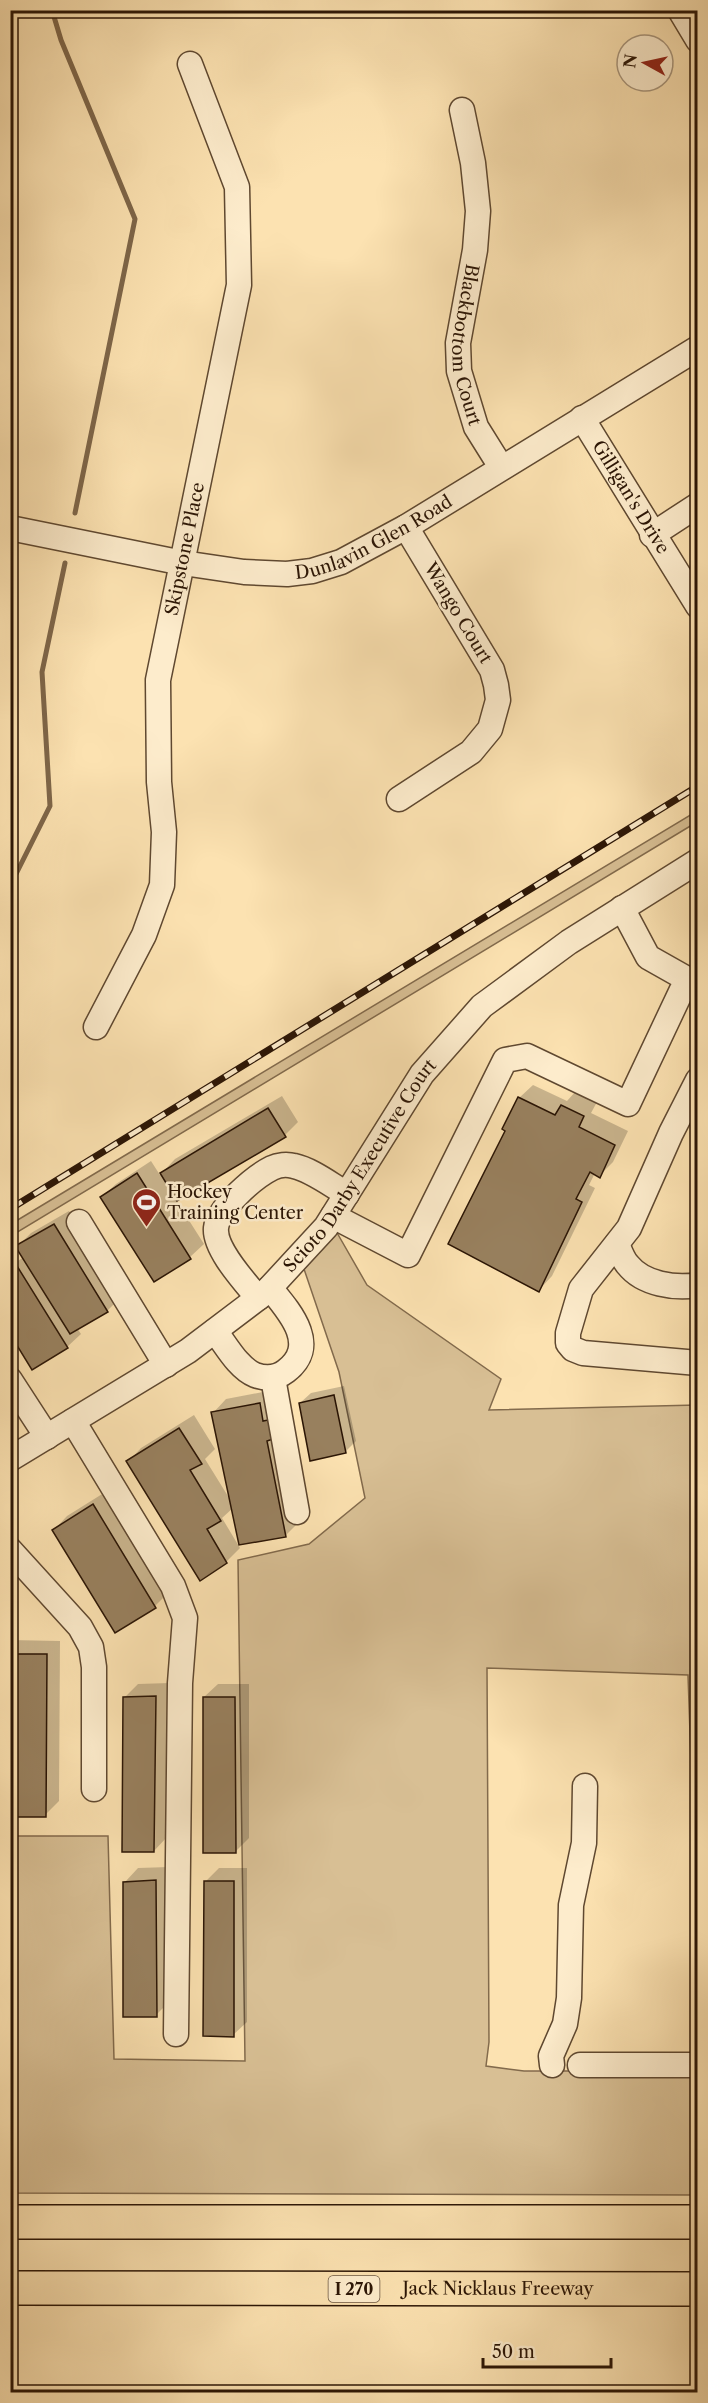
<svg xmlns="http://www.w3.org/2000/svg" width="708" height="2403" font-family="'Libre Caslon Text',serif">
<rect width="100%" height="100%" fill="#fce2b1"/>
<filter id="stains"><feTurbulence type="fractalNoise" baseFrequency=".00333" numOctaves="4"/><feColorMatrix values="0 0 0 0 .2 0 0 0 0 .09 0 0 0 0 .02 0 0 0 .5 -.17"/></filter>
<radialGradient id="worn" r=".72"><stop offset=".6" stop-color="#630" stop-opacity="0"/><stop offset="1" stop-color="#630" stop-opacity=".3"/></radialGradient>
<path fill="#d8bf94" stroke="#826a4c" stroke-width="1.5" d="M697,811V822L11,1236V1224Z
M336,1231L367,1285L501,1379L489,1410L697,1405V1936L688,1675L487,1668L489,2042L486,2066L524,2071H697V2195L11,2193V1836H108L114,2059L245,2061L238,1560L309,1544L365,1498L339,1372L304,1269Z"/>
<path fill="#0003" d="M533,1085L567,1101L575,1092L597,1102L591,1113L628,1131L613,1162L599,1176L595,1173L589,1185L595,1188L552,1276L539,1290L507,1130L519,1098Z
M282,1096L298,1122L285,1135L176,1200L204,1244L190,1257L154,1280L102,1197L116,1184L151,1161L160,1175L175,1159Z
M69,1211L121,1297L107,1311L77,1328L81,1334L67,1347L10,1331V1266L24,1257L17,1247L31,1233Z
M344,1386L356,1441L345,1452L300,1403L311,1393Z
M273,1390L299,1522L286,1535L240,1544L233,1508L222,1518L240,1548L226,1562L128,1462L141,1448L194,1415L215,1449L205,1459L231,1501L213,1413L226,1399Z
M107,1491L168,1593L155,1606L54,1530L67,1516Z
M10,1640L60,1641L59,1801L45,1815L10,1816Z
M169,1683L167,1837L154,1851L124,1698L138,1684Z
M218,1684H249V1838L235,1852L204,1697Z
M169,1867L170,2001L156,2015L125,1882L138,1868Z
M219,1868H247V2022L233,2035L205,1882Z"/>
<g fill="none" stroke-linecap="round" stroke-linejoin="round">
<path stroke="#7e6649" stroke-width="5" d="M52,10L61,40L135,219L75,513
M10,886L50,806L42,672L65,563"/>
</g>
<path fill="#98805e" stroke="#2b1505" stroke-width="1.5" d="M518,1097L555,1115L561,1105L584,1116L579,1127L615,1145L600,1178L590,1172L576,1199L582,1202L539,1292L448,1244L505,1131L502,1129Z
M268,1108L286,1137L177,1201L160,1173Z
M137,1173L191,1259L154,1282L100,1197Z
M54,1224L108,1312L70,1334L15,1246Z
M17,1266L68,1348L32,1370L10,1334V1270Z
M334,1395L346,1453L310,1461L299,1403Z
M260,1403L263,1421L268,1420L273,1439L267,1441L286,1537L239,1545L211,1412Z
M179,1428L202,1464L190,1470L221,1521L207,1529L227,1563L200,1581L126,1461Z
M93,1504L156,1608L115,1633L52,1530Z
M10,1654H47L46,1817H10Z
M156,1696L154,1852H122L123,1697Z
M203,1697H235L236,1853H203Z
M156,1880L157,2017H123V1882Z
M204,1881H234V2037L203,2036Z"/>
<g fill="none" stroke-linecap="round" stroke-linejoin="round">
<defs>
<g id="minor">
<path d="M680,10L698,40"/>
<path id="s1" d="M462,110L473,163L478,211L475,250L458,343L459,371L476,427L501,467"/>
<path id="s2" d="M582,418L698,606"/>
<path id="s3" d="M10,528L183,563L244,572L287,574L312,571L341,562L406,527L698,348"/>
<path d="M652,535L698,505"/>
<path d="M399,799L471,752L490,729L498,700L496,685L492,670L406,527"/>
<path id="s4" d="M96,1027L144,935L162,885L164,832L159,782L158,680L239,285L237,187L190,64"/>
<path d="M698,1080L671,1133L629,1228L581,1289L568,1333V1343L573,1349L583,1353L698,1363"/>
<path d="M333,1216L408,1255L505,1060L527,1056L628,1104L687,979L648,957L622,908"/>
<path d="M79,1222L166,1365"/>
<path d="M617,1244C620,1251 623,1260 628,1265C643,1284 675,1289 698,1285"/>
<path d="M258,1298C245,1282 214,1249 216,1228C218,1208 254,1177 272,1168C278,1165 287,1164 294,1166C312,1170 331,1185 347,1194"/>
<path d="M215,1331C226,1345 238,1368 255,1375C266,1379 277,1378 286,1371C320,1345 289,1311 270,1288"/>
<path d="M273,1378L297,1512"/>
<path d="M10,1380L47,1437"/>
<path d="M73,1421L173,1586L185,1618L180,1683L176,2034"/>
<path id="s5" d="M10,1459L188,1351L266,1292L326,1227L422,1074L482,1006L569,942L698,861"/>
<path d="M10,1550L80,1627L91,1647L94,1667V1789"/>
<path d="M552,2065L551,2056L565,2024L569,1998L571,1905L584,1843L585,1786"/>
<path d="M580,2065H698"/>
</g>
<g id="highway">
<path d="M10,2222H698"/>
<path id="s6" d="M10,2288L698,2289"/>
</g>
</defs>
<use href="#minor" stroke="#5f4830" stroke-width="27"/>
<use href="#highway" stroke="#2b1505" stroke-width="36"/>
<use href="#minor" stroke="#fdeccc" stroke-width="24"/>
<use href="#highway" stroke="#fce2b1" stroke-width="33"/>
<defs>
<path id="rail" d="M10,1209L698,786"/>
</defs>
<use href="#rail" stroke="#2b1505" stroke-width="7"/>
<use href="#rail" stroke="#fdeccc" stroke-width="4.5" stroke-dasharray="14" stroke-linecap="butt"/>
</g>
<defs>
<symbol id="stadium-pin" viewBox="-11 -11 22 30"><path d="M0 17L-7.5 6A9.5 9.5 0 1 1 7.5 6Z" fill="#8f2418" stroke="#fdeccc"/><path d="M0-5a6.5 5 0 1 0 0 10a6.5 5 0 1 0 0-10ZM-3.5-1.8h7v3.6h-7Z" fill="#fff"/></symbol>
</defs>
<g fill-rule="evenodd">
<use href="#stadium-pin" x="130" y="1186" width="33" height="45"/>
</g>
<g text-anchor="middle" stroke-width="5" stroke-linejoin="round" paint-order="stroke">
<rect fill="#fdeccc" stroke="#6a5641" stroke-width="1.5" x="328.5" y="2276" width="51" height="26" rx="4.5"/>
<g font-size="16" font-weight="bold" fill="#2b1505">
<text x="354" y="2295">I 270</text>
</g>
<g font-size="18" fill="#2b1505" stroke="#fdeccc">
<text dy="6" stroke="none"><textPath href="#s1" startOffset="238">Blackbottom Court</textPath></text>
<text dy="6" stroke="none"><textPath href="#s2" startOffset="93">Gilligan's Drive</textPath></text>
<text dy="6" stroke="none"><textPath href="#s3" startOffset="376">Dunlavin Glen Road</textPath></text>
<text dy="6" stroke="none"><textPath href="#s4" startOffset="496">Skipstone Place</textPath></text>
<text transform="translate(458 613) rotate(59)" y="6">Wango Court</text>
<text dy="6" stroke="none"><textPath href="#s5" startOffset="464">Scioto Darby Executive Court</textPath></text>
<text dy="6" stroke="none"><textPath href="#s6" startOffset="488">Jack Nicklaus Freeway</textPath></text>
</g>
<g font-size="18" fill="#2b1505" stroke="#fdeccc" text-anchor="start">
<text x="167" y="1198">Hockey<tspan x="167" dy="21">Training Center</tspan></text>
</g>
</g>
<rect width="708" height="2403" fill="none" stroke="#fce2b1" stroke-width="36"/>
<rect x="12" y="12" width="684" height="2379" fill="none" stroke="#2b1505" stroke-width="3"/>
<rect x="18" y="18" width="672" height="2367" fill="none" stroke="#2b1505" stroke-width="1.5"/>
<g transform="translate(645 63) rotate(278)"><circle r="28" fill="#fdeccc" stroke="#a9967c" stroke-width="1.5"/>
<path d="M0-4.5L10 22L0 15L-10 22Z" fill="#8f2418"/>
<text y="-9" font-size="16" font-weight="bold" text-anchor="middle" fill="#2b1505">N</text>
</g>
<path d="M483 2358v9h128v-9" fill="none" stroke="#2b1505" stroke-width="3"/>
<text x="492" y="2358" font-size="18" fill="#2b1505" stroke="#fdeccc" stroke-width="4.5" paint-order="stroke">50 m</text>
<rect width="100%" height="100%" filter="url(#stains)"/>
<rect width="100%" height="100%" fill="url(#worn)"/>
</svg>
